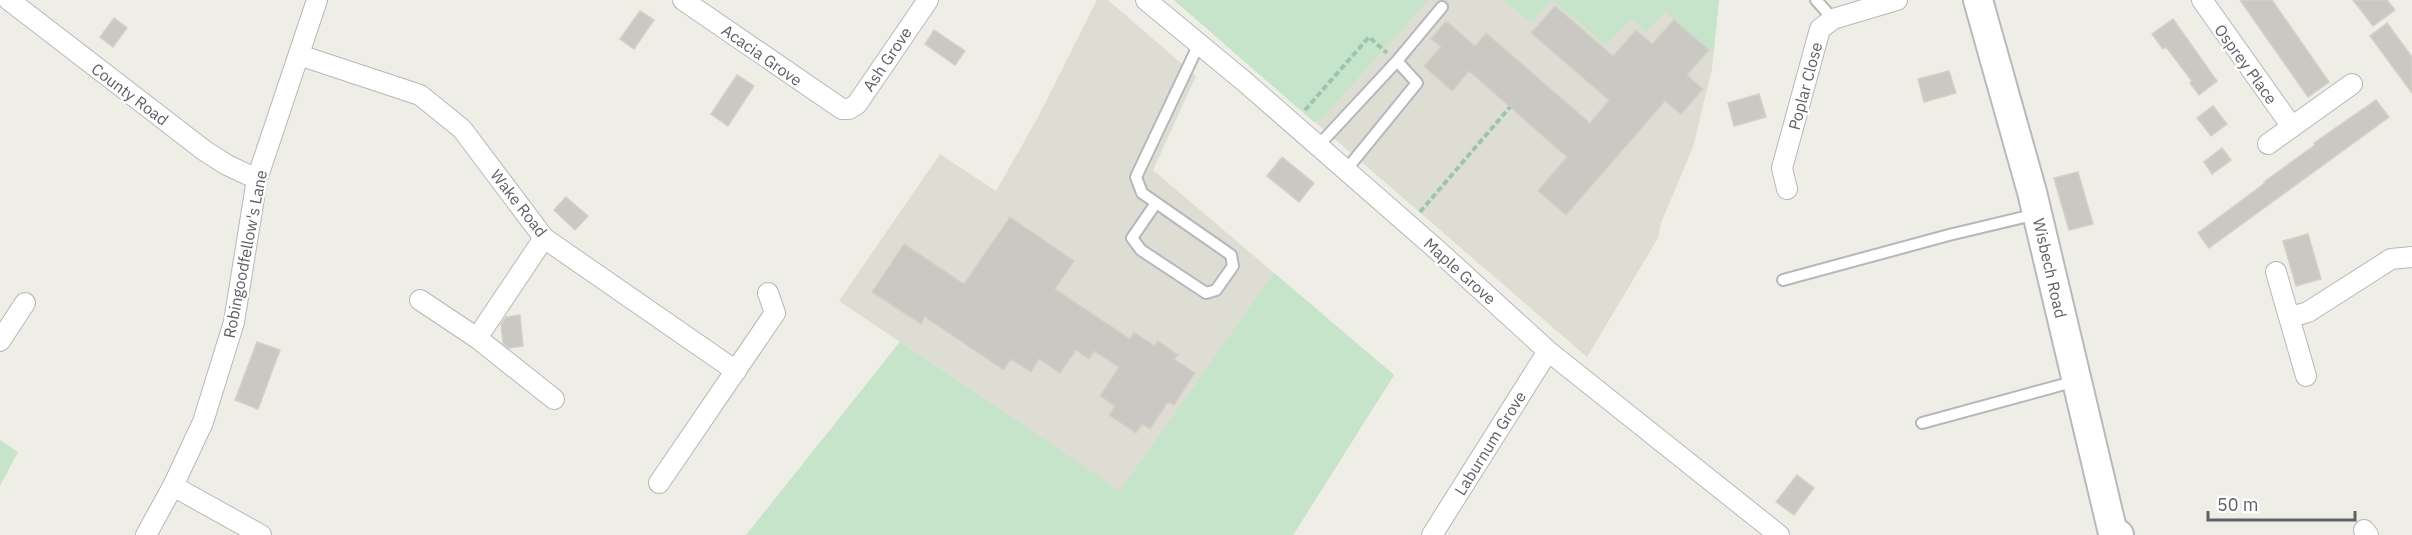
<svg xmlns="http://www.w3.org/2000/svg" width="2412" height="535" font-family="'IBM Plex Sans',sans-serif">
<rect width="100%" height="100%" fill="#efeee6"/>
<path fill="#deddd4" d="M1097,0H1108L1196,76L1153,170L1394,375L1293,535H984L861,391L900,342L839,301L940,154L996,191L1037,119Z
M1174,0H1719L1712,69L1693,147L1661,223L1658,238L1587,357Z"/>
<path fill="#c5e4ca" d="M1174,0H1428L1323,117L1314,122Z
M1504,0H1552L1531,23Z
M1553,0H1719L1713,54L1666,11L1646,32L1631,19L1606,45Z
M1274,273L1394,375L1293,535H746L900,342L1120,491Z
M0,440L18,452L0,486Z"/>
<path fill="#cac8c3" stroke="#d3d1c5" stroke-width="1.5" d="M2240,0H2272L2329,82L2308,97Z
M2353,0H2387L2395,10L2373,26Z
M1555,6L1613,56L1636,30L1652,44L1674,20L1709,50L1687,75L1703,89L1681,114L1665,101L1566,215L1538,191L1567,157L1469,71L1452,91L1424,66L1441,47L1431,39L1446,21L1475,46L1486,33L1590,123L1609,100L1531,33Z
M640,11L654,20L634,49L620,39Z
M114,18L127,28L113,47L100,37Z
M2173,19L2217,81L2199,95L2190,83L2192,81L2166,47L2163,49L2152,34Z
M2387,23L2412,57V93L2370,36Z
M934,30L965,51L955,65L925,44Z
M1949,71L1956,93L1924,102L1918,79Z
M737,75L754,86L728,126L711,114Z
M1759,94L1766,117L1734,126L1728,103Z
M2376,100L2389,117L2209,248L2198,233L2265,183L2264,182L2315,145L2314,143Z
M2213,106L2227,124L2211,136L2197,118Z
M2222,148L2231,160L2212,174L2204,162Z
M1282,157L1314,183L1299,202L1267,176Z
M2078,172L2093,224L2069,230L2054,178Z
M566,197L588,216L575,230L554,210Z
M1010,217L1074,261L1055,289L1130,339L1134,332L1155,346L1158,341L1178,355L1174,359L1195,373L1174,405L1168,402L1150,429L1142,424L1136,433L1109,415L1115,406L1100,396L1119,367L1094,351L1089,359L1076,350L1060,373L1039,359L1031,372L1011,359L1004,370L925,317L921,324L872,292L904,244L964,284Z
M2308,234L2321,279L2296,286L2283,241Z
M520,315L523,346L509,348L503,343L501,324L506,317Z
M257,342L280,350L258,409L235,400Z
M1797,475L1814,488L1794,515L1776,502Z"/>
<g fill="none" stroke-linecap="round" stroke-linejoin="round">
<defs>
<path id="lane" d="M1816,0L1833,19
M1318,146L1397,61L1442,7
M1346,170L1417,83L1397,61
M1156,203L1132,238L1141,250L1206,293L1216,290L1233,266L1231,255L1142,193L1136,177L1199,44
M1783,280L1949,235L2037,214
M1922,423L2076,381"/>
<path id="street" d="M9,0L205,151L227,165L257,179
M683,0L842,109H849L857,104L928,0
M1146,0L1245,82L1435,248L1548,351L1779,535
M2202,0L2292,127
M299,55L420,95L462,129L544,238L736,371
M2268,144L2352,84
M1787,189L1782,168L1820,29L1833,19L1897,0
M2276,272L2306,376
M420,300L477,338L554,399
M2291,317L2308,312L2391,259L2412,257
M477,338L544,238
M0,341L25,303
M659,483L775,313L768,293
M173,486L261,535
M2364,530L2368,535
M146,535L173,486L203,422L234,322L257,179L317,0
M1432,535L1548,351"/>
<path id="secondary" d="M1978,0L2032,192L2112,529L2119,535"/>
</defs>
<use href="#lane" stroke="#b6b7bc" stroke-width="14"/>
<use href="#street" stroke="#b6b7bc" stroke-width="22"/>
<use href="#secondary" stroke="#b7b9be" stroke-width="32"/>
<path stroke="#9ec4b0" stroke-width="4" stroke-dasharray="6 3" stroke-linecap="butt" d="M1305,110L1369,37L1387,53
M1420,212L1510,107"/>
<use href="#lane" stroke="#fff" stroke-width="10"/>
<use href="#street" stroke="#fff" stroke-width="20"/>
<use href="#secondary" stroke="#fff" stroke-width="28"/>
</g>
<g text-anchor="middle" stroke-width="5" stroke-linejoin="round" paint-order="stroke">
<g font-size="16" fill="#5e6065" stroke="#fff">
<text transform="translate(762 55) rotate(35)" y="6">Acacia Grove</text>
<text transform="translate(887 59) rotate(-56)" y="6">Ash Grove</text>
<text transform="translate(2246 64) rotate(54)" y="6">Osprey Place</text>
<text transform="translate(1805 86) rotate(-75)" y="6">Poplar Close</text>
<text transform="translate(130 94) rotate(37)" y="6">County Road</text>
<text transform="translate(519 203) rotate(52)" y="6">Wake Road</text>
<text transform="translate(245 254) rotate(-79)" y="6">Robingoodfellow's Lane</text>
<text transform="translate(2050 268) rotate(77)" y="6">Wisbech Road</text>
<text transform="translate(1460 271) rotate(42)" y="6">Maple Grove</text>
<text transform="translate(1490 443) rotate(-58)" y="6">Laburnum Grove</text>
</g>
</g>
<path d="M2208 511v9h147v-9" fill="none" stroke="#5e6065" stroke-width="3"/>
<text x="2217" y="511" font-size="18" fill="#5e6065" stroke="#ffffff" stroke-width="4.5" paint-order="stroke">50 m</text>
</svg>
